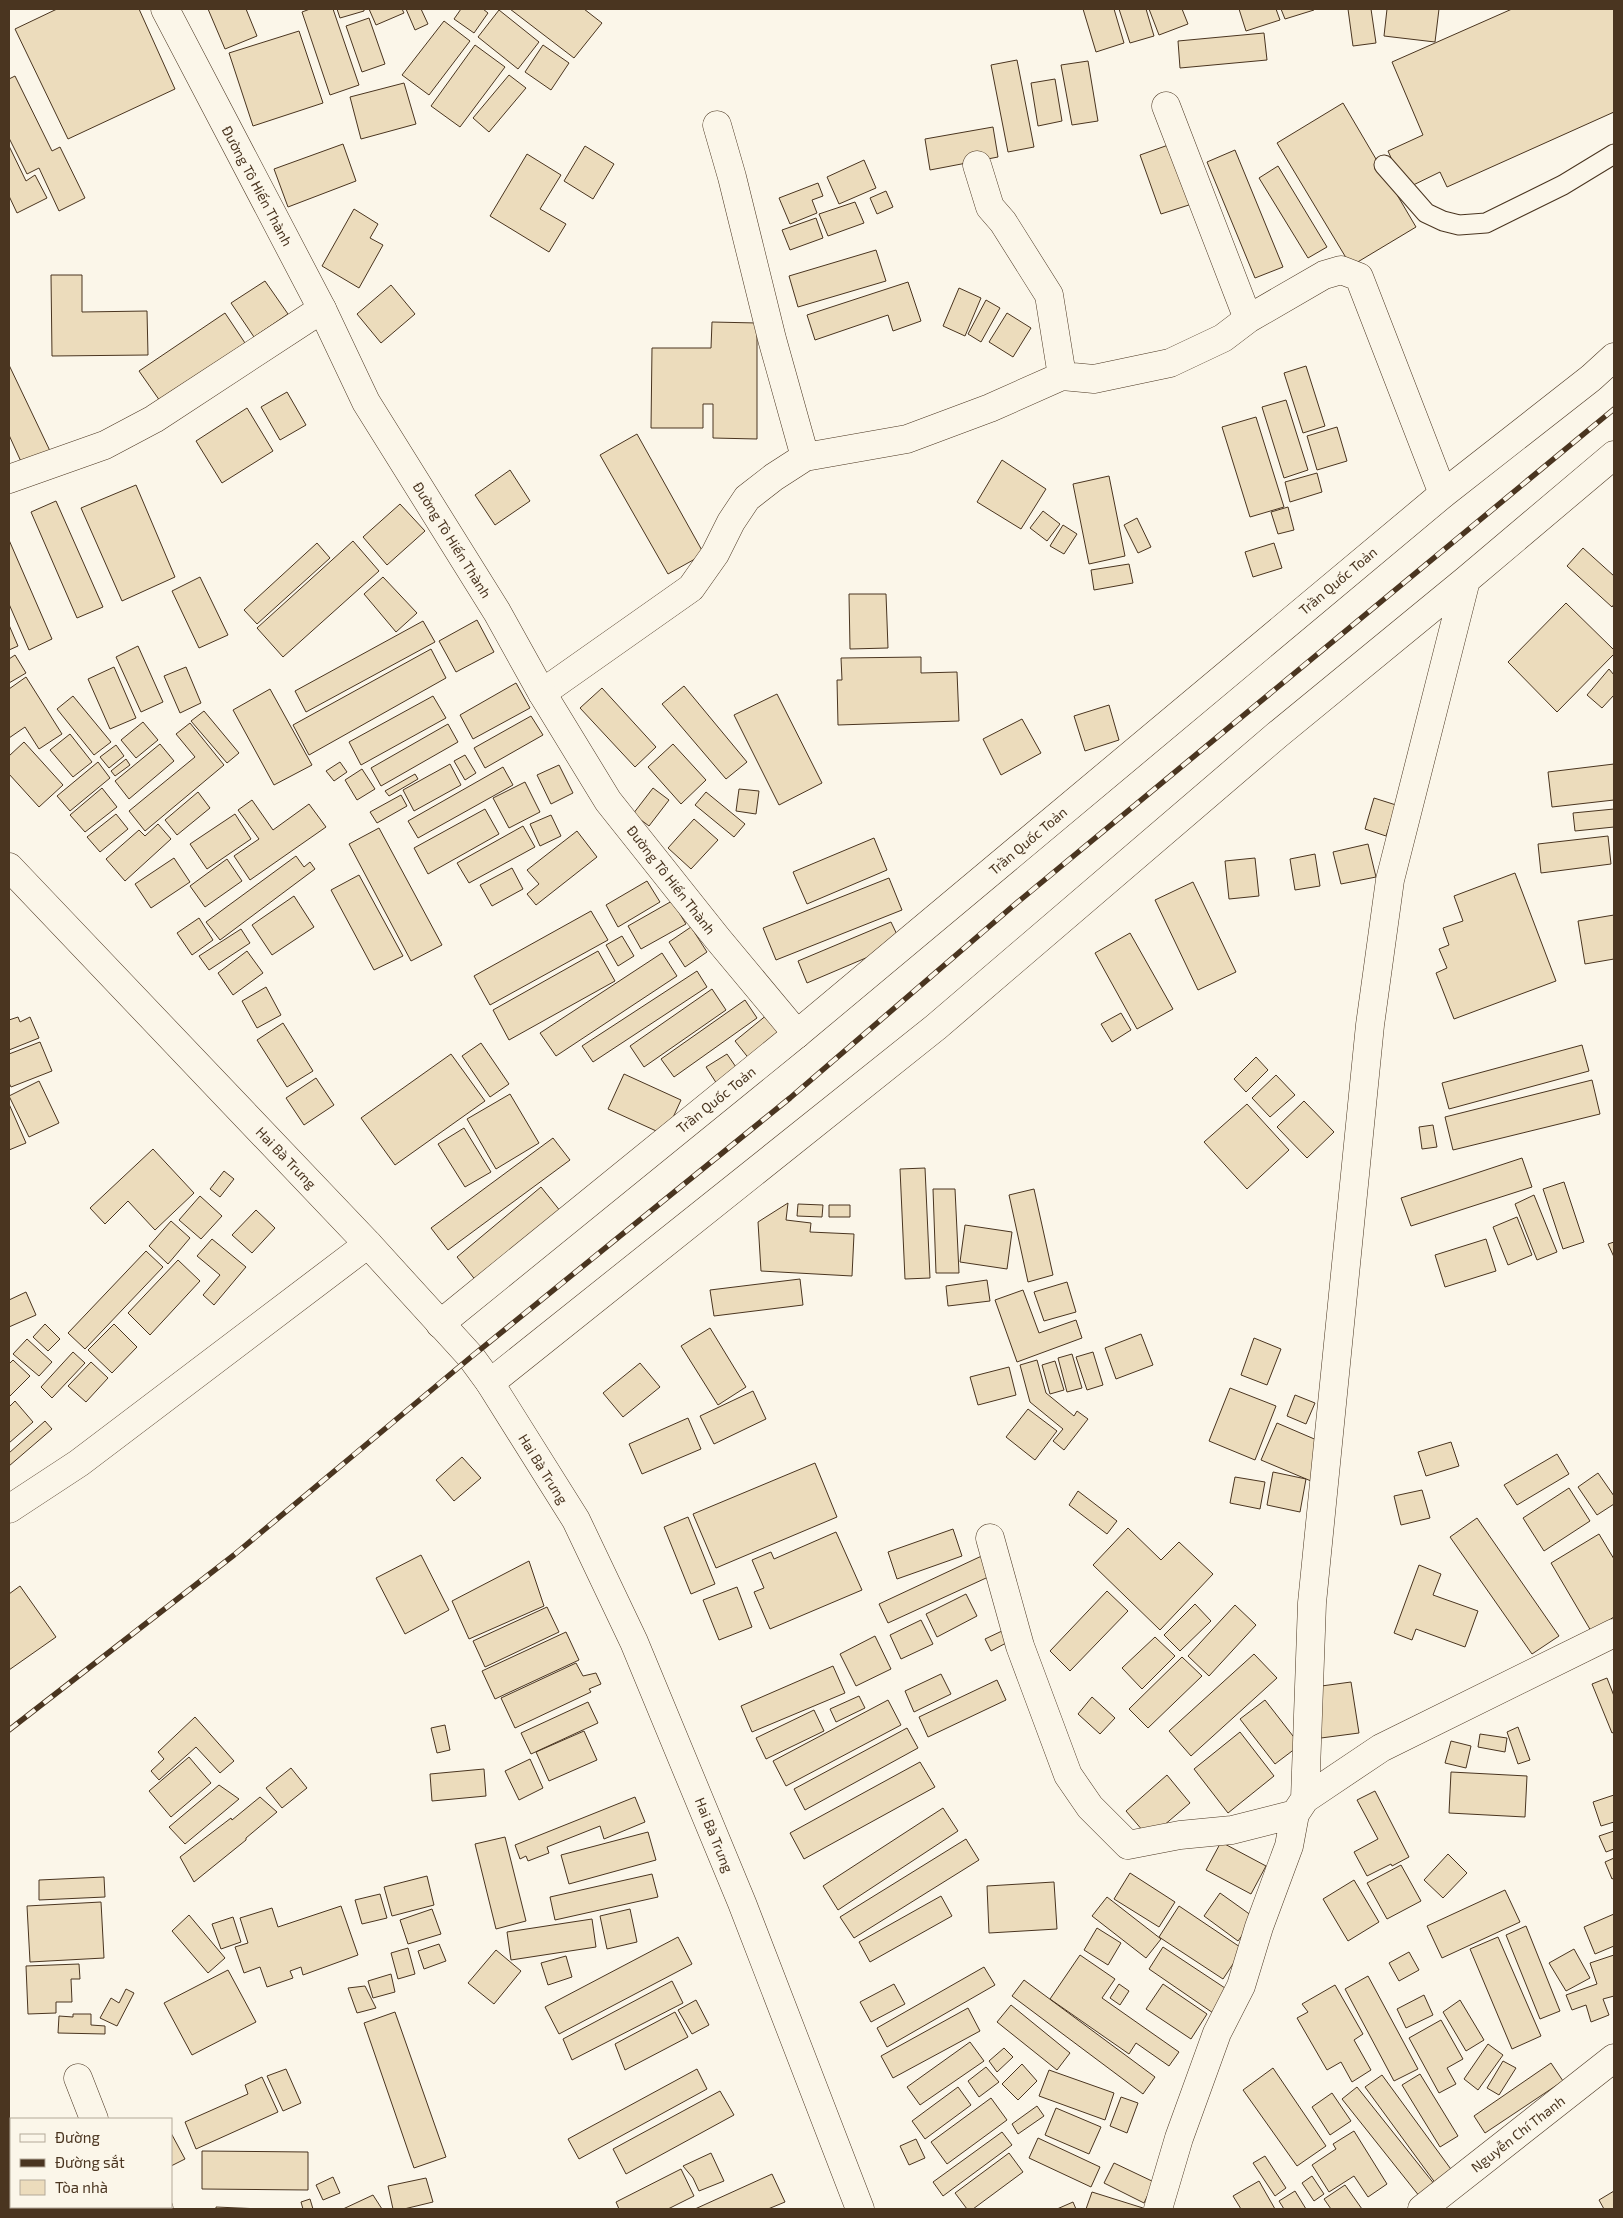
<svg xmlns="http://www.w3.org/2000/svg" width="1623" height="2218" font-family="'Exo 2',sans-serif">
<rect width="100%" height="100%" fill="#fbf6e9"/>
<path fill="#ecdcbc" stroke="#4a3520" d="M57,9H139L175,89L68,139L15,29Z
M208,9H246L257,36L225,49Z
M310,9H333L359,85L330,95L302,12Z
M337,9H364V11L340,18Z
M369,9H402L404,13L376,25Z
M406,9H421L428,24L415,30Z
M461,9H483L488,13L474,33L454,19Z
M510,9H584L602,23L574,58Z
M1083,9H1114L1124,43L1096,52Z
M1119,9H1146L1154,36L1130,43Z
M1149,9H1182L1188,24L1159,35Z
M1239,9H1276L1280,20L1246,31Z
M1281,9H1313L1314,10L1285,19Z
M1348,9H1371L1376,43L1353,46Z
M1387,9H1439L1435,42L1384,36Z
M1512,9H1614V112L1447,187L1440,172L1405,189L1388,151L1423,135L1392,62Z
M499,10L539,42L518,69L478,37Z
M369,18L385,64L362,72L346,26Z
M444,21L470,41L429,95L402,75Z
M299,31L323,103L253,126L229,53Z
M1264,33L1267,60L1180,68L1178,41Z
M475,45L505,67L460,127L431,106Z
M543,45L569,63L551,90L525,72Z
M1017,60L1034,147L1008,152L991,65Z
M1088,61L1098,121L1072,125L1061,65Z
M509,75L526,88L489,132L473,118Z
M15,76L52,151L60,147L85,198L59,211L39,168L27,174L9,138V79Z
M1055,79L1062,121L1038,126L1031,83Z
M404,83L416,124L361,139L350,97Z
M1343,103L1416,227L1351,266L1277,143Z
M993,127L998,157L930,170L925,139Z
M1174,143L1195,203L1161,214L1140,155Z
M343,144L356,181L288,207L274,169Z
M9,146L26,181L35,175L47,198L17,213L9,196Z
M585,146L614,164L593,199L564,181Z
M1235,150L1283,267L1255,278L1207,162Z
M527,154L561,175L540,209L566,224L549,252L490,216Z
M864,160L876,188L839,204L827,177Z
M1278,166L1327,247L1308,258L1259,178Z
M818,183L823,196L812,200L817,213L790,224L779,198Z
M886,191L893,207L877,214L870,198Z
M855,202L864,223L828,236L819,214Z
M354,209L378,224L370,238L383,245L359,288L322,266Z
M816,218L823,238L790,250L782,230Z
M876,250L886,281L798,307L789,276Z
M51,275H82V312L147,311L148,355L52,356Z
M265,281L288,314L254,337L231,303Z
M908,282L921,321L893,331L888,315L815,340L807,315Z
M391,285L415,314L381,343L357,314Z
M959,288L981,298L965,336L943,326Z
M986,300L1000,308L981,342L968,334Z
M225,313L245,343L160,401L139,371Z
M1007,313L1031,328L1013,357L989,342Z
M712,322L757,323V439L713,438V404H703V428H651L652,348H711Z
M9,365L51,453L23,466L9,435Z
M1306,366L1325,426L1303,433L1284,373Z
M287,392L306,425L280,440L261,407Z
M1286,400L1308,470L1284,478L1262,407Z
M247,408L273,451L222,483L196,441Z
M1256,417L1284,507L1250,517L1222,427Z
M1337,427L1347,461L1317,470L1307,436Z
M637,434L704,554L668,574L600,455Z
M1002,460L1046,489L1021,529L977,502Z
M510,470L530,501L495,525L475,495Z
M1317,473L1322,492L1290,502L1285,482Z
M1109,476L1125,556L1089,564L1073,484Z
M136,485L175,577L122,601L81,508Z
M56,501L103,607L77,618L31,512Z
M400,504L425,531L387,565L363,537Z
M1288,507L1294,530L1278,534L1271,512Z
M1043,511L1060,524L1047,541L1030,528Z
M1137,518L1151,547L1138,553L1124,525Z
M1063,525L1077,534L1064,554L1050,546Z
M9,540L52,639L29,650L9,604Z
M353,541L379,571L283,657L257,628Z
M317,543L330,558L257,624L244,610Z
M1274,543L1282,568L1253,577L1245,552Z
M1583,548L1614,576V604L1612,607L1567,566Z
M1129,564L1133,583L1094,590L1091,570Z
M200,577L228,635L199,648L172,591Z
M383,577L417,613L396,632L364,594Z
M849,594H886L888,648L850,649Z
M1566,603L1614,650V654L1557,712L1508,662Z
M477,620L494,652L456,672L439,641Z
M423,621L435,642L306,712L295,691Z
M9,625L18,646L9,650Z
M138,646L163,702L141,712L116,657Z
M431,649L446,678L309,755L293,725Z
M15,655L26,673L9,683V659Z
M921,657V673L957,672L959,721L838,725L837,680H842L841,658Z
M114,667L136,718L110,729L88,679Z
M186,667L201,703L180,713L164,676Z
M1609,669L1614,675V695L1602,708L1587,695Z
M26,677L62,734L39,749L25,727L9,738V689Z
M516,683L530,708L473,739L460,715Z
M684,686L747,762L726,779L662,704Z
M602,688L656,747L635,767L580,708Z
M270,689L312,765L274,785L233,710Z
M777,694L822,783L779,805L734,715Z
M73,696L111,742L94,755L57,709Z
M433,696L446,718L361,765L349,742Z
M1109,705L1119,740L1085,751L1074,716Z
M204,711L239,753L227,763L191,721Z
M531,716L543,735L485,768L474,748Z
M1022,719L1041,753L1001,775L983,739Z
M143,722L158,740L136,758L121,740Z
M190,723L224,765L145,831L129,811L195,757L176,734Z
M448,724L458,742L381,786L371,768Z
M70,734L92,762L73,777L50,750Z
M24,742L63,785L39,807L9,774V756Z
M160,744L174,761L129,799L115,781Z
M673,744L706,780L681,804L648,767Z
M116,745L124,756L109,768L100,757Z
M465,755L476,773L465,780L454,761Z
M126,759L130,765L115,776L111,771Z
M98,762L110,778L70,811L57,796Z
M340,762L347,772L334,781L326,771Z
M450,764L461,785L414,811L403,790Z
M1614,764V800L1552,807L1548,772Z
M559,765L573,793L551,804L537,775Z
M503,767L513,785L418,838L408,821Z
M362,769L375,789L357,800L345,780Z
M415,774L418,779L389,796L385,791Z
M525,782L540,812L509,828L493,798Z
M102,788L117,807L85,832L70,815Z
M653,788L669,800L649,826L633,814Z
M739,789L759,791L756,814L736,811Z
M198,792L210,808L177,835L165,820Z
M706,792L745,824L734,837L695,805Z
M401,795L407,806L377,823L370,812Z
M1374,798L1396,805L1386,836L1365,829Z
M252,800L273,830L309,804L326,827L250,880L234,856L259,839L238,810Z
M485,809L499,834L428,874L414,848Z
M1614,809V827L1575,831L1573,813Z
M116,814L128,829L100,852L87,837Z
M235,814L251,839L207,869L190,844Z
M551,815L561,836L540,846L530,824Z
M694,819L718,840L691,869L668,848Z
M158,824L171,839L125,881L106,859L139,830L145,836Z
M523,826L535,847L469,883L457,863Z
M379,828L442,945L411,961L349,844Z
M577,831L597,857L536,905L527,894L539,884L527,870Z
M1608,836L1611,864L1541,873L1538,844Z
M874,838L887,870L807,904L793,872Z
M1368,844L1376,877L1341,884L1333,852Z
M1315,854L1320,886L1295,890L1290,859Z
M296,856L304,867L310,862L315,869L220,940L206,922Z
M174,858L190,882L151,908L135,884Z
M1255,858L1259,896L1229,899L1225,861Z
M227,859L242,881L205,907L190,886Z
M512,868L523,889L492,906L480,885Z
M1515,873L1556,981L1454,1019L1436,973L1447,968L1439,949L1449,945L1443,928L1463,921L1454,896Z
M359,875L403,956L374,970L331,890Z
M889,878L902,910L776,960L763,928Z
M647,881L660,902L618,927L606,905Z
M1193,882L1236,972L1198,990L1155,900Z
M294,896L314,927L272,955L252,925Z
M672,901L686,924L641,949L628,926Z
M591,911L608,940L490,1005L474,976Z
M1614,915V959L1585,964L1578,921Z
M199,918L213,940L192,955L177,933Z
M891,922L901,943L807,983L798,961Z
M691,927L707,952L685,967L669,942Z
M241,929L250,943L209,970L199,956Z
M1130,933L1173,1009L1137,1029L1095,953Z
M622,936L634,956L618,966L606,945Z
M247,951L263,973L233,995L218,973Z
M598,951L615,981L509,1040L493,1010Z
M662,953L677,976L556,1056L540,1033Z
M697,971L707,987L593,1062L582,1046Z
M266,987L281,1015L257,1028L242,1001Z
M712,989L726,1010L644,1067L630,1046Z
M745,1000L757,1018L674,1077L661,1059Z
M1121,1013L1131,1030L1112,1042L1101,1024Z
M768,1014L788,1038L754,1065L735,1041Z
M18,1017L20,1022L30,1017L39,1038L9,1050V1020Z
M283,1023L313,1071L287,1087L257,1040Z
M40,1042L52,1071L11,1087L9,1083V1054Z
M481,1043L509,1084L490,1097L462,1056Z
M1582,1045L1589,1071L1449,1109L1442,1083Z
M451,1054L485,1101L395,1165L361,1118Z
M727,1054L738,1070L717,1084L706,1067Z
M1256,1057L1268,1070L1246,1092L1234,1079Z
M624,1074L681,1100L665,1135L608,1109Z
M1276,1075L1295,1095L1270,1117L1252,1098Z
M316,1078L334,1105L304,1125L286,1098Z
M1592,1080L1600,1114L1453,1150L1445,1117Z
M39,1081L59,1123L29,1137L9,1096Z
M510,1094L539,1143L496,1169L467,1119Z
M1304,1101L1334,1132L1307,1158L1277,1127Z
M9,1104L26,1143L9,1150Z
M1247,1104L1289,1150L1247,1189L1204,1142Z
M1433,1125L1437,1147L1422,1149L1419,1127Z
M464,1128L491,1172L465,1187L438,1144Z
M553,1138L570,1160L448,1250L431,1228Z
M153,1149L194,1193L155,1230L128,1201L105,1224L90,1208Z
M1522,1158L1532,1187L1411,1226L1401,1198Z
M925,1168L930,1278L905,1279L900,1169Z
M224,1171L234,1179L220,1197L210,1189Z
M1564,1182L1584,1242L1563,1249L1543,1189Z
M541,1187L561,1212L477,1282L457,1257Z
M933,1189H955L959,1273H936Z
M1034,1189L1053,1275L1028,1282L1009,1195Z
M1534,1195L1557,1252L1537,1260L1515,1204Z
M200,1196L222,1216L201,1239L179,1220Z
M788,1203L786,1220L811,1223L810,1232L854,1234L852,1276L761,1271L758,1222Z
M798,1204L823,1205L822,1217L797,1216Z
M829,1205H850V1217H829Z
M256,1210L275,1228L252,1253L232,1235Z
M1517,1217L1532,1255L1508,1265L1493,1227Z
M171,1221L190,1238L168,1264L149,1246Z
M965,1225L1012,1232L1007,1269L960,1262Z
M212,1239L246,1267L214,1305L203,1295L220,1275L197,1256Z
M1486,1239L1496,1271L1445,1287L1435,1255Z
M1614,1242V1257L1608,1244Z
M146,1251L163,1267L85,1349L68,1333Z
M178,1260L200,1281L150,1335L128,1313Z
M800,1279L803,1305L714,1316L710,1290Z
M987,1280L990,1301L948,1306L946,1286Z
M1067,1282L1076,1312L1044,1321L1034,1292Z
M1023,1290L1039,1333L1076,1320L1082,1338L1017,1362L995,1300Z
M26,1292L36,1315L9,1327V1300Z
M45,1324L60,1339L48,1351L33,1337Z
M114,1324L137,1347L112,1373L88,1350Z
M710,1328L746,1387L718,1405L681,1346Z
M1141,1334L1153,1365L1116,1379L1105,1348Z
M1254,1338L1281,1349L1267,1385L1241,1375Z
M27,1339L52,1362L39,1376L13,1354Z
M73,1352L85,1363L52,1398L41,1387Z
M1093,1352L1103,1385L1087,1390L1076,1357Z
M1072,1354L1082,1388L1067,1392L1058,1358Z
M13,1360L30,1376L9,1397V1364Z
M1037,1360L1046,1393L1074,1416L1077,1411L1088,1419L1064,1450L1053,1441L1063,1429L1030,1402L1020,1365Z
M1055,1361L1064,1390L1050,1394L1042,1365Z
M91,1362L108,1378L86,1402L68,1386Z
M640,1363L660,1387L623,1417L603,1393Z
M1009,1367L1016,1395L978,1405L970,1377Z
M1230,1388L1276,1406L1255,1460L1209,1441Z
M753,1391L766,1419L714,1444L700,1416Z
M1295,1395L1315,1403L1306,1424L1287,1416Z
M15,1401L33,1422L9,1443V1407Z
M1028,1409L1057,1431L1035,1460L1006,1437Z
M688,1418L701,1449L642,1474L629,1444Z
M45,1421L52,1429L9,1466V1453Z
M1277,1423L1326,1444L1311,1481L1261,1460Z
M1451,1442L1459,1466L1426,1476L1418,1452Z
M1557,1454L1569,1474L1517,1505L1504,1485Z
M462,1457L481,1478L454,1501L436,1480Z
M815,1463L837,1517L716,1568L693,1514Z
M1273,1472L1306,1479L1300,1512L1267,1505Z
M1598,1473L1614,1496V1504L1597,1515L1578,1487Z
M1235,1477L1265,1482L1260,1509L1230,1503Z
M1569,1488L1590,1521L1544,1551L1523,1518Z
M1422,1490L1430,1518L1401,1525L1394,1496Z
M1078,1491L1117,1521L1107,1534L1069,1505Z
M688,1517L715,1584L691,1594L664,1527Z
M1477,1518L1559,1636L1532,1654L1450,1537Z
M1128,1528L1161,1560L1179,1542L1213,1574L1160,1630L1093,1565Z
M953,1529L962,1556L897,1579L888,1552Z
M836,1532L862,1590L770,1629L754,1592L764,1588L752,1560L771,1552L774,1559Z
M1599,1534L1614,1559V1617L1591,1631L1551,1563Z
M988,1553L997,1573L888,1623L879,1604Z
M421,1555L449,1610L405,1634L376,1578Z
M529,1561L544,1606L469,1639L452,1601Z
M1419,1565L1441,1574L1433,1595L1478,1611L1465,1647L1416,1629L1412,1640L1394,1633Z
M20,1586L56,1637L9,1670V1594Z
M737,1587L752,1627L719,1640L703,1600Z
M1107,1591L1128,1611L1070,1671L1050,1651Z
M966,1594L977,1616L937,1637L926,1614Z
M1195,1604L1211,1621L1180,1651L1164,1635Z
M1235,1605L1256,1625L1209,1676L1188,1656Z
M547,1607L559,1632L485,1667L473,1641Z
M921,1620L933,1644L901,1659L890,1635Z
M1002,1631L1008,1642L991,1651L985,1639Z
M566,1632L579,1660L495,1699L482,1671Z
M875,1636L891,1669L856,1686L840,1654Z
M1155,1637L1175,1656L1142,1689L1122,1668Z
M1254,1654L1277,1678L1191,1756L1169,1731Z
M1182,1657L1202,1676L1148,1728L1129,1709Z
M576,1663L583,1676L596,1673L601,1684L589,1689L591,1692L515,1728L501,1698Z
M833,1666L845,1693L752,1732L741,1706Z
M941,1674L951,1694L914,1712L905,1691Z
M1607,1678L1614,1696V1732L1612,1733L1592,1684Z
M997,1680L1006,1700L928,1737L919,1717Z
M1351,1682L1359,1733L1321,1738L1314,1687Z
M859,1696L865,1708L836,1722L830,1709Z
M1092,1697L1115,1718L1100,1734L1078,1714Z
M888,1700L901,1725L786,1786L773,1761Z
M1265,1700L1300,1745L1275,1764L1240,1719Z
M588,1702L598,1723L531,1754L521,1733Z
M814,1710L824,1731L766,1759L756,1738Z
M195,1717L234,1761L220,1773L196,1747L159,1780L151,1771L164,1759L158,1752Z
M445,1725L450,1750L437,1753L431,1728Z
M1518,1727L1530,1760L1518,1764L1507,1732Z
M907,1728L918,1748L805,1810L794,1789Z
M584,1731L597,1760L549,1781L536,1752Z
M1240,1732L1274,1776L1228,1813L1194,1769Z
M1480,1734L1507,1738L1505,1752L1478,1747Z
M1451,1741L1471,1746L1466,1768L1445,1763Z
M189,1757L211,1783L171,1817L149,1791Z
M530,1759L543,1788L519,1800L505,1771Z
M920,1762L935,1787L804,1859L790,1833Z
M291,1768L307,1788L282,1808L266,1788Z
M484,1769L486,1796L432,1801L430,1774Z
M1451,1772L1527,1776L1525,1817L1449,1813Z
M1167,1775L1190,1803L1149,1838L1126,1811Z
M219,1785L239,1799L185,1844L169,1827Z
M1375,1791L1409,1857L1392,1866L1391,1864L1367,1876L1354,1852L1378,1839L1357,1800Z
M1614,1795V1822L1601,1826L1593,1802Z
M260,1797L277,1812L246,1838V1840L194,1882L180,1857L231,1818L232,1820Z
M635,1797L645,1822L604,1839L600,1826L547,1847L549,1853L528,1861L526,1856L520,1859L515,1845Z
M943,1808L958,1831L838,1910L823,1886Z
M1614,1831V1849L1606,1852L1599,1836Z
M648,1832L656,1860L569,1884L561,1855Z
M505,1837L526,1921L496,1929L475,1844Z
M966,1839L979,1860L854,1938L840,1917Z
M1221,1842L1266,1866L1251,1894L1206,1870Z
M1448,1854L1467,1873L1443,1898L1424,1880Z
M1614,1858V1878L1612,1879L1605,1862Z
M1401,1865L1421,1901L1387,1919L1367,1883Z
M1130,1873L1175,1902L1159,1927L1114,1899Z
M652,1874L658,1897L555,1920L550,1897Z
M427,1876L434,1905L392,1916L384,1887Z
M104,1877L105,1897L39,1900V1880Z
M1354,1880L1379,1922L1348,1941L1323,1899Z
M1054,1882L1057,1929L989,1933L987,1886Z
M1505,1890L1520,1922L1442,1958L1427,1926Z
M1220,1893L1255,1918L1238,1941L1204,1916Z
M380,1894L387,1918L362,1924L355,1900Z
M941,1896L952,1916L870,1962L859,1942Z
M1107,1897L1161,1939L1146,1958L1092,1916Z
M101,1902L104,1958L30,1962L27,1906Z
M341,1906L358,1955L303,1975L301,1967L290,1971L293,1978L267,1987L260,1967L244,1973L235,1947L248,1943L240,1918L272,1908L278,1927Z
M1179,1906L1243,1949L1223,1979L1159,1937Z
M432,1909L441,1934L408,1944L400,1920Z
M630,1909L637,1942L607,1949L600,1916Z
M1614,1914V1946L1595,1954L1584,1927Z
M189,1915L225,1958L208,1973L172,1931Z
M233,1917L241,1942L221,1949L212,1924Z
M592,1919L596,1947L511,1960L507,1932Z
M1526,1926L1560,2011L1540,2019L1506,1935Z
M1097,1928L1121,1943L1108,1965L1084,1950Z
M678,1937L692,1964L559,2034L545,2007Z
M1498,1937L1541,2036L1512,2049L1470,1949Z
M439,1944L446,1961L424,1969L418,1951Z
M1163,1947L1231,1992L1216,2015L1149,1969Z
M408,1948L415,1974L398,1979L391,1953Z
M1574,1949L1590,1978L1566,1991L1549,1963Z
M496,1950L521,1971L494,2004L468,1983Z
M1409,1952L1419,1970L1399,1981L1389,1963Z
M1080,1955L1115,1979L1102,1998L1179,2052L1169,2066L1136,2043L1129,2054L1050,1999Z
M1614,1955V1996L1603,1999L1609,2015L1591,2022L1586,2005L1572,2010L1566,1995L1597,1984L1590,1963Z
M566,1956L572,1977L548,1985L541,1963Z
M79,1964L80,1979H71L72,2002H56V2013L28,2014L26,1966Z
M984,1967L995,1985L887,2047L877,2028Z
M228,1970L256,2022L192,2055L164,2003Z
M391,1974L395,1992L373,1998L368,1981Z
M1368,1976L1418,2069L1394,2081L1345,1989Z
M1024,1980L1155,2077L1143,2094L1012,1996Z
M672,1981L683,2003L572,2060L563,2039Z
M894,1984L905,2004L871,2022L860,2002Z
M1119,1984L1129,1991L1120,2005L1110,1998Z
M1163,1984L1207,2014L1191,2039L1146,2009Z
M1335,1985L1363,2034L1354,2040L1371,2070L1352,2082L1341,2062L1327,2070L1297,2018L1308,2012L1302,2004Z
M365,1986L376,2008L357,2013L348,1988Z
M126,1989L134,1993L117,2026L100,2018L111,1998L119,2003Z
M1424,1995L1433,2015L1406,2028L1397,2009Z
M696,2000L709,2025L692,2034L678,2010Z
M1460,2000L1484,2040L1466,2051L1443,2012Z
M1011,2005L1070,2053L1057,2070L997,2022Z
M968,2008L980,2031L893,2078L881,2056Z
M395,2012L446,2157L414,2168L364,2023Z
M675,2012L688,2037L625,2070L615,2044Z
M73,2014H91V2025L105,2026V2034L58,2033L59,2016L73,2017Z
M1441,2020L1463,2059L1447,2068L1456,2084L1439,2093L1409,2038Z
M970,2042L984,2061L920,2105L907,2087Z
M1488,2044L1503,2055L1478,2090L1464,2079Z
M1004,2048L1013,2057L997,2072L989,2061Z
M1503,2061L1516,2068L1499,2095L1487,2088Z
M1551,2063L1563,2081L1485,2133L1474,2116Z
M1022,2064L1037,2081L1018,2100L1002,2084Z
M986,2067L999,2082L979,2097L968,2081Z
M1273,2068L1326,2146L1297,2166L1243,2090Z
M286,2069L301,2103L283,2111L267,2076Z
M697,2069L707,2089L579,2159L568,2139Z
M1049,2070L1114,2093L1105,2120L1039,2096Z
M1420,2074L1458,2136L1440,2147L1402,2085Z
M1382,2075L1453,2172L1436,2184L1365,2087Z
M262,2077L278,2112L196,2149L185,2122L248,2094L245,2085Z
M958,2087L971,2105L925,2139L912,2121Z
M1357,2087L1435,2185L1420,2197L1342,2099Z
M720,2091L734,2115L626,2174L613,2149Z
M1332,2093L1351,2121L1330,2135L1312,2107Z
M1121,2097L1138,2103L1127,2133L1110,2126Z
M991,2098L1007,2120L947,2164L931,2142Z
M1037,2106L1044,2116L1018,2134L1012,2124Z
M1056,2108L1101,2127L1089,2154L1045,2135Z
M9,2120L11,2127V2196L9,2197Z
M1354,2131L1387,2184L1368,2197L1354,2176L1329,2192L1312,2165L1336,2149L1333,2144Z
M1002,2132L1012,2145L943,2196L933,2182Z
M171,2133L185,2159L171,2166Z
M1038,2138L1100,2167L1091,2187L1029,2158Z
M916,2139L925,2158L909,2165L900,2146Z
M202,2151L308,2152V2190L202,2189Z
M711,2153L724,2181L699,2191L693,2178L683,2166Z
M1009,2153L1023,2172L973,2209H967L955,2193Z
M1265,2156L1286,2188L1275,2196L1253,2163Z
M1114,2163L1154,2182L1144,2203L1104,2183Z
M681,2169L694,2196L668,2209H619L616,2202Z
M772,2174L785,2202L768,2209H695Z
M1312,2176L1324,2194L1314,2201L1302,2183Z
M333,2177L340,2193L323,2200L316,2185Z
M426,2178L433,2202L404,2209H393L388,2186Z
M1259,2181L1275,2209H1241L1233,2196Z
M1345,2185L1362,2209H1331L1324,2199Z
M1295,2191L1306,2209H1284L1279,2201Z
M1614,2191V2209H1604L1599,2200Z
M1092,2192L1143,2208V2209H1086Z
M373,2195L382,2209H343Z
M310,2199L313,2209H303L301,2202Z
M1073,2202L1076,2209H1057Z
M13,2207H61L57,2209H9Z
M216,2207L261,2209H216Z"/>
<g fill="none" stroke-linecap="round" stroke-linejoin="round">
<defs>
<path id="service" d="M1384,165L1426,213L1443,221L1459,225L1486,223L1563,185L1614,154"/>
<path id="minor" d="M1166,106L1248,319
M717,125L732,177L772,339L805,457
M977,165L990,207L1003,222L1049,295L1062,376
M9,479L105,445L154,419L322,309
M542,693L691,588L715,554L731,522L747,498L774,477L805,457L907,439L990,408L1062,376L1094,379L1170,363L1223,338L1248,319L1324,275L1341,270L1359,277L1443,494
M440,1324L797,1034L1443,494L1591,378L1614,357
M490,1383L936,1027L1277,735L1466,580L1614,455
M9,1509L79,1463L368,1244
M990,1538L1020,1646L1068,1775L1090,1807L1128,1845L1180,1835L1232,1830L1295,1814
M1305,1799L1381,1748L1614,1633
M78,2078L94,2119
M156,2207L159,2209
M1158,2209L1179,2138L1217,2033L1241,1986L1259,1927L1289,1846L1295,1814L1305,1799L1312,1603L1370,1025L1390,880L1466,580"/>
<path id="tertiary" d="M165,9L322,309L366,402L497,612L542,693L608,801L717,938L797,1034"/>
<path id="secondary" d="M9,867L368,1244L471,1357L490,1383L576,1520L634,1642L742,1903L860,2209
M1422,2209L1614,2058"/>
</defs>
<use href="#service" stroke="#4a3520" stroke-width="21"/>
<use href="#minor" stroke="#4a3520" stroke-width="29"/>
<use href="#tertiary" stroke="#4a3520" stroke-width="29"/>
<use href="#secondary" stroke="#4a3520" stroke-width="29"/>
<use href="#service" stroke="#fbf6e9" stroke-width="19"/>
<use href="#minor" stroke="#fbf6e9" stroke-width="28"/>
<use href="#tertiary" stroke="#fbf6e9" stroke-width="28"/>
<use href="#secondary" stroke="#fbf6e9" stroke-width="28"/>
<defs>
<path id="rail" d="M9,1730L234,1555L471,1357L790,1098L1013,906L1614,409"/>
</defs>
<use href="#rail" stroke="#4a3520" stroke-width="5.5"/>
<use href="#rail" stroke="#fbf6e9" stroke-width="4" stroke-dasharray="11" stroke-linecap="butt"/>
</g>
<g text-anchor="middle" stroke-width="4" stroke-linejoin="round" paint-order="stroke">
<g font-size="14" fill="#4a3520" stroke="#fbf6e9">
<text transform="translate(257 186) rotate(62)" y="5">Đường Tô Hiến Thành</text>
<text transform="translate(452 540) rotate(58)" y="5">Đường Tô Hiến Thành</text>
<text transform="translate(1338 581) rotate(-40)" y="5">Trần Quốc Toản</text>
<text transform="translate(1028 841) rotate(-40)" y="5">Trần Quốc Toản</text>
<text transform="translate(671 880) rotate(52)" y="5">Đường Tô Hiến Thành</text>
<text transform="translate(716 1100) rotate(-39)" y="5">Trần Quốc Toản</text>
<text transform="translate(286 1158) rotate(46)" y="5">Hai Bà Trưng</text>
<text transform="translate(543 1469) rotate(58)" y="5">Hai Bà Trưng</text>
<text transform="translate(714 1835) rotate(68)" y="5">Hai Bà Trưng</text>
<text transform="translate(1518 2134) rotate(-38)" y="5">Nguyễn Chí Thanh</text>
</g>
</g>
<rect width="1623" height="2218" fill="none" stroke="#4a3520" stroke-width="20"/>
<rect x="10" y="2118" width="162" height="90" fill="#fbf6e9" stroke="#b4a999"/>
<rect x="20" y="2134" width="25" height="8" fill="#fbf6e9" stroke="#b4a999"/>
<text x="55" y="2143" font-size="15" fill="#4a3520">Đường</text>
<rect x="20" y="2159" width="25" height="8" fill="#4a3520" stroke="#b4a999"/>
<text x="55" y="2168" font-size="15" fill="#4a3520">Đường sắt</text>
<rect x="20" y="2180" width="25" height="15" fill="#ecdcbc" stroke="#b4a999"/>
<text x="55" y="2193" font-size="15" fill="#4a3520">Tòa nhà</text>
</svg>
